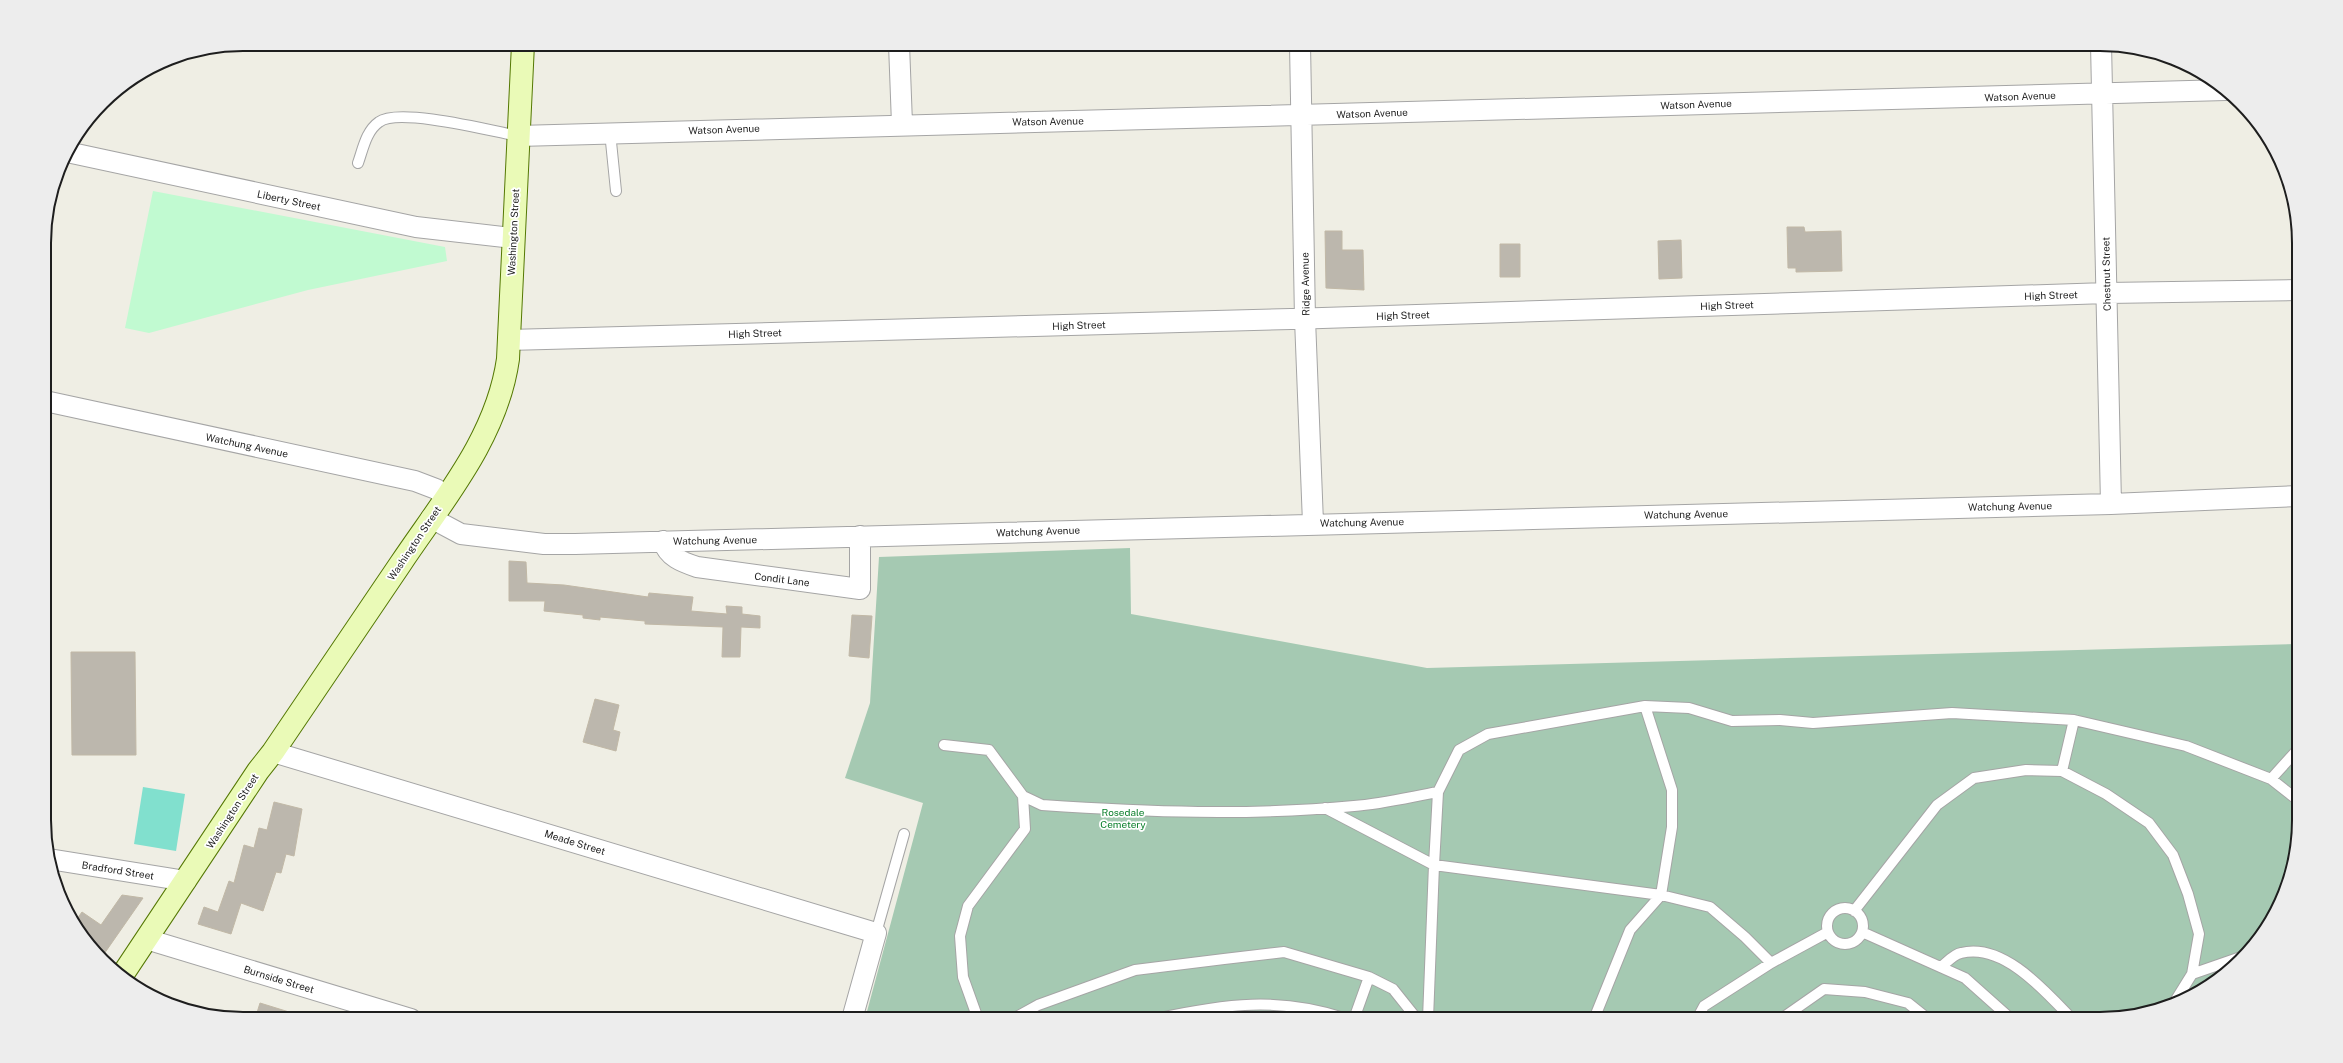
<svg xmlns="http://www.w3.org/2000/svg" width="2343" height="1063" font-family="'Public Sans',sans-serif">
<rect width="100%" height="100%" fill="#efeee4"/>
<path fill="#a5c9b2" d="M1130,548L1131,614L1427,668L2299,644V820L2284,896L2258,941L2211,985L2164,1008L2113,1019H865L923,803L845,778L870,703L879,557Z"/>
<path fill="#c1fad1" d="M153,191L445,247L447,261L308,290L149,333L125,328Z"/>
<path fill="#81e0ce" d="M143,787L185,794L176,851L134,844Z"/>
<path fill="#bcb7ad" stroke="#c1b8a6" d="M1787,227H1804L1805,232L1841,231L1842,271L1796,272V268H1788Z
M1325,231H1342V250H1363L1364,290L1326,288Z
M1681,240L1682,278L1659,279L1658,241Z
M1500,244H1520V277H1500Z
M509,561L526,562L527,583L564,585L648,597L649,593L693,597L691,611L727,614L726,606L742,607V614L760,616V628L741,627L740,657H722L723,627L645,624V621L600,617V620L583,618V615L544,611L545,601H509Z
M852,615L872,616L869,658L849,656Z
M71,652H135L136,755H72Z
M595,699L619,705L613,730L620,732L616,751L583,742Z
M274,802L302,809L294,856L286,854L281,873L276,872L263,911L241,903L231,934L198,924L204,907L218,912L229,881L234,883L244,845L254,848L259,828L267,830Z
M122,895L143,898L104,954L85,941L74,923L82,912L101,925Z
M260,1003L302,1016V1019H255Z"/>
<g fill="none" stroke-linecap="round" stroke-linejoin="round">
<defs>
<path id="service" d="M610,132L616,191
M358,163C363,149 366,131 379,122C398,107 492,131 518,136
M1645,706L1672,790V827L1661,895L1434,865L1438,792L1459,750L1488,734L1645,706L1689,708L1732,721L1780,720L1813,723L1952,713L2074,720L2062,771L2106,794L2149,823L2173,855L2188,894L2199,934L2192,974L2241,957
M2074,720L2186,746L2271,779L2299,801
M944,745L989,750L1023,796L1042,805C1146,812 1250,816 1354,806C1382,804 1410,797 1438,792
M2271,779L2299,748
M1325,808L1434,865L1428,1019
M1827 926a18 18 0 1 1 36 0a18 18 0 1 1-36 0Z
M1854,911L1937,805L1974,778L2026,770L2062,771
M1862,932L1965,978L2011,1019
M876,933L904,834
M1941,967C1946,963 1954,954 1961,953C2003,942 2045,991 2072,1019
M1369,977L1393,989L1417,1019
M2174,1003L2192,974
M978,1019L963,977L960,936L968,906L1025,829L1023,796
M1013,1019L1038,1005L1135,970L1224,959L1284,952L1369,977L1354,1019
M1155,1019C1224,1004 1279,996 1347,1019
M1594,1019L1630,930L1661,895L1710,907L1745,937L1771,963L1828,932
M1697,1019L1704,1006L1771,963
M1781,1019L1824,989L1865,992L1908,1003L1928,1019"/>
<path id="minor" d="M899,44L902,124
M1300,44L1305,319L1313,523
M2101,44L2111,504
M518,136L2226,90
M67,152L416,227L512,238
M508,340L1291,319L2107,293L2298,290
M45,401L415,481L436,489L446,496
M431,518L461,534L544,544H575L2111,504L2298,496
M663,541C668,557 682,562 697,567L860,589V536
M273,752L876,933L852,1019
M49,859L186,881
M146,939L411,1019"/>
<path id="secondary" d="M121,977L258,771L273,752C316,689 358,626 401,563C444,499 497,437 508,359L523,44"/>
</defs>
<use href="#service" stroke="#a5a5a5" stroke-width="12"/>
<use href="#minor" stroke="#a5a5a5" stroke-width="22"/>
<use href="#secondary" stroke="#547803" stroke-width="24"/>
<use href="#service" stroke="#fff" stroke-width="10"/>
<use href="#minor" stroke="#fff" stroke-width="20"/>
<use href="#secondary" stroke="#eafab7" stroke-width="22"/>
</g>
<g text-anchor="middle" stroke-width="3.5" stroke-linejoin="round" paint-order="stroke">
<g font-size="10" fill="#1e1e1e" stroke="#fff">
<text transform="translate(2020 96) rotate(-2)" y="4">Watson Avenue</text>
<text transform="translate(1696 104) rotate(-2)" y="4">Watson Avenue</text>
<text transform="translate(1372 113) rotate(-2)" y="4">Watson Avenue</text>
<text transform="translate(1048 121) rotate(-1)" y="4">Watson Avenue</text>
<text transform="translate(724 129) rotate(-2)" y="4">Watson Avenue</text>
<text transform="translate(289 200) rotate(12)" y="4">Liberty Street</text>
<text transform="translate(513 232) rotate(-87)" y="4">Washington Street</text>
<text transform="translate(2106 274) rotate(-91)" y="4">Chestnut Street</text>
<text transform="translate(1305 284) rotate(-91)" y="4">Ridge Avenue</text>
<text transform="translate(2051 295) rotate(-2)" y="4">High Street</text>
<text transform="translate(1727 305) rotate(-2)" y="4">High Street</text>
<text transform="translate(1403 315) rotate(-2)" y="4">High Street</text>
<text transform="translate(1079 325) rotate(-2)" y="4">High Street</text>
<text transform="translate(755 333) rotate(-2)" y="4">High Street</text>
<text transform="translate(247 445) rotate(12)" y="4">Watchung Avenue</text>
<text transform="translate(2010 506) rotate(-1)" y="4">Watchung Avenue</text>
<text transform="translate(1686 514) rotate(-1)" y="4">Watchung Avenue</text>
<text transform="translate(1362 522) rotate(-1)" y="4">Watchung Avenue</text>
<text transform="translate(1038 531) rotate(-2)" y="4">Watchung Avenue</text>
<text transform="translate(715 540) rotate(-1)" y="4">Watchung Avenue</text>
<text transform="translate(414 543) rotate(-56)" y="4">Washington Street</text>
<text transform="translate(782 579) rotate(7)" y="4">Condit Lane</text>
<text transform="translate(232 811) rotate(-57)" y="4">Washington Street</text>
<text transform="translate(575 842) rotate(17)" y="4">Meade Street</text>
<text transform="translate(118 870) rotate(9)" y="4">Bradford Street</text>
<text transform="translate(279 979) rotate(17)" y="4">Burnside Street</text>
</g>
<g font-size="10" fill="#0a7f2b" stroke="#fff">
<text x="1123" y="816">Rosedale<tspan x="1123" dy="12">Cemetery</tspan></text>
</g>
</g>
<path d="M0 0H2343V1063H0ZM243 51H2100A192 192 0 0 1 2292 243V820A192 192 0 0 1 2100 1012H243A192 192 0 0 1 51 820V243A192 192 0 0 1 243 51Z" fill="#ededed" fill-rule="evenodd"/>
<path fill="none" stroke="#1e1e1e" stroke-width="2" d="M243 51H2100A192 192 0 0 1 2292 243V820A192 192 0 0 1 2100 1012H243A192 192 0 0 1 51 820V243A192 192 0 0 1 243 51Z"/>
</svg>
